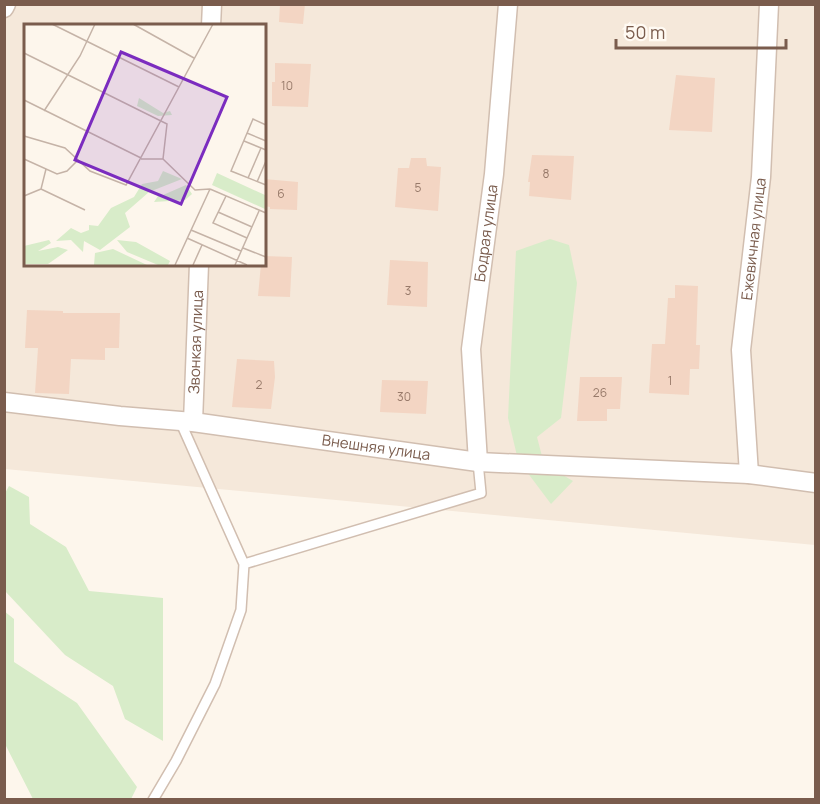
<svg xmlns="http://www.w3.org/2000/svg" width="820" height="804" font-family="Manrope,sans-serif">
<rect width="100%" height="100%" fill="#fdf6ec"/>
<path fill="#f5e8da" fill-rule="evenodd" d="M4,5H815V545L5,469ZM26,26H264V264H26Z"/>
<path fill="#d8ecc9" d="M550,239L569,245L577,283L561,418L537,437L544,464L573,481L551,504L518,460L508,418L516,251Z
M9,486L29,497L30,524L66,547L89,591L163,598V741L125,719L113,686L65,655L5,591L4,495Z
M4,611L14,619V662L77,703L137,787L131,799H33L5,744Z"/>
<path fill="#f3d5c3" d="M280,4H305L303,24L279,22Z
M275,63L311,64L308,107L272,106V82H275Z
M676,75L715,78L712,132L669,130Z
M532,155L574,156L571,200L529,196L530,182H528Z
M411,158H426L427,166L441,167L438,211L395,207L398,168H409Z
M264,179L298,182L297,210L270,209V207L264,206Z
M264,256L292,257L290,297L258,296L261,264H264Z
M390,260L428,262L427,307L387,305Z
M675,285L698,286L696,345H700L699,369H690L689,395L649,393L652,344H665L668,298H675Z
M27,310L63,311V313H120L119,348H105V360L71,359L69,394L35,393L38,348H25Z
M237,359L274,361L275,377L271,409L232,407Z
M580,377H622L620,409H607V421H577Z
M382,380L428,381L426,414L380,412Z"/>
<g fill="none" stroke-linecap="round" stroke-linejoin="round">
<defs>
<path id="service" d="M180,421L244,564
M153,800L176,761L215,684L241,610L244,564L481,493L478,462"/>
<g id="minor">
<path d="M4,8L6,4"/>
<path d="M211,26L212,4"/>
<path id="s1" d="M4,402L120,416L193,422L478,462L749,474L816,483"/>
<path id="s2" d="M193,422L199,264"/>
<path id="s3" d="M478,462L471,349L494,174L508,4"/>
<path id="s4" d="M749,474L741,350L761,177L769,4"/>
</g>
</defs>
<use href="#service" stroke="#d1beb0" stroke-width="12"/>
<use href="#minor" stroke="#d1beb0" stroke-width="21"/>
<use href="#service" stroke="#fff" stroke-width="9"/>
<use href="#minor" stroke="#fff" stroke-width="18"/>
</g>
<g text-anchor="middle" stroke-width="4.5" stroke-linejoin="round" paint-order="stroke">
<g font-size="12" fill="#987a6a">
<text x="287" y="90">10</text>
<text x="546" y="178">8</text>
<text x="418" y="192">5</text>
<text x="281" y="198">6</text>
<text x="408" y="295">3</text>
<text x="670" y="385">1</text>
<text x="259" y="389">2</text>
<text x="600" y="397">26</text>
<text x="404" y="401">30</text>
</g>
<g font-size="15" fill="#7a5c4d" stroke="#fffaf3">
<text dy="5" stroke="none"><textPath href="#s3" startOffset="230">Бодрая улица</textPath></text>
<text dy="5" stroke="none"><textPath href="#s4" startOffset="236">Ежевичная улица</textPath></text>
<text dy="5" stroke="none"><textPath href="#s2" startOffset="80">Звонкая улица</textPath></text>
<text dy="5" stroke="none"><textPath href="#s1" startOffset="375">Внешняя улица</textPath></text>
</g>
</g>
<g transform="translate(24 24)">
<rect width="242" height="242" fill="#fdf6ec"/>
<path d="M115,74L139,89L146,87L148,91L134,92L113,82ZM139,147L158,155L125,168L101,189L106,203L76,226L60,217L59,228L47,216L32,217L47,204L57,209L65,206V201L74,202L87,184L110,173L118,160L134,157ZM193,149L241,171V185L188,161ZM162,161L168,170L161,176L130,178L134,172L131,169L139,171ZM25,216L27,219L14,227L34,223L44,226L24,240H0V222ZM93,216L112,218L146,237L144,241H134L103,228ZM89,225L123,241H70L71,229Z" fill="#d8ecc9"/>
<path fill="none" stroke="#c5b3a7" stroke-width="1.5" d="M28,0L155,63M109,0L170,34M0,29L143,100L139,135L171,166L186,165M0,76L117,134M20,87L56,32L71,0M242,101L229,95L207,147L242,161M223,109L242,117M0,112L41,124L66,147L102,161L189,0M220,117L242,126M0,135L33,150L43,147L53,137M117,135H139M22,145L17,165L61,186M224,154L237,124M233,158L242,137M186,165L242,189M0,172L17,165M202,172L189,199L223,214M194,188L228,203M167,206L217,227M163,214L223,241M219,224L242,233M151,241L186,165M169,241L178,221M211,241L235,187"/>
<path fill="#7b2cbf" fill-opacity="0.15" stroke="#7b2cbf" stroke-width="3" d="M97,28L203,73L157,180L51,136Z"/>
<rect width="242" height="242" fill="none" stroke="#7a5c4d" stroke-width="3"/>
</g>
<rect width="820" height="804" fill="none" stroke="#7a5c4d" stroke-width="12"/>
<path d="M616 39v9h170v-9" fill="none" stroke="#7a5c4d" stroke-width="3"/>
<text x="625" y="39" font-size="18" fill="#7a5c4d" stroke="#fffaf3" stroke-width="4.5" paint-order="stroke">50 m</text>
</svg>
